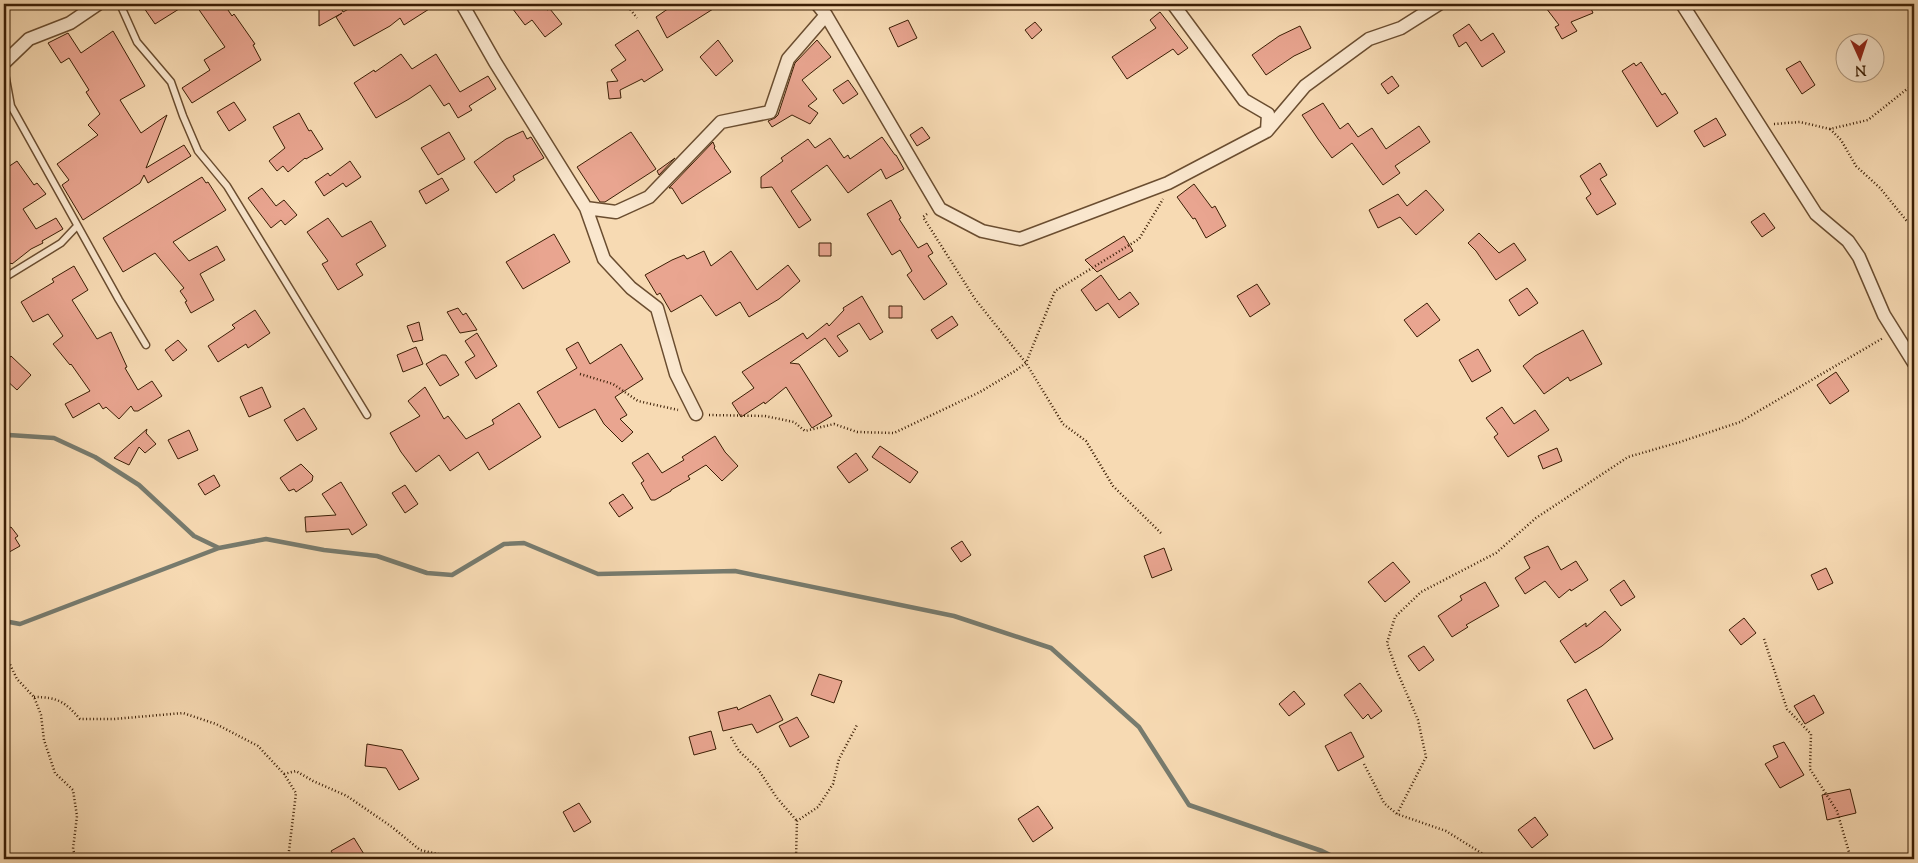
<svg xmlns="http://www.w3.org/2000/svg" width="1918" height="863" font-family="'Sorts Mill Goudy',serif">
<rect width="100%" height="100%" fill="#f7dab3"/>
<filter id="stains"><feTurbulence type="fractalNoise" baseFrequency=".004" numOctaves="4"/><feColorMatrix values="0 0 0 0 .2 0 0 0 0 .09 0 0 0 0 .02 0 0 0 .5 -.17"/></filter>
<radialGradient id="worn" r=".72"><stop offset=".6" stop-color="#630" stop-opacity="0"/><stop offset="1" stop-color="#630" stop-opacity=".3"/></radialGradient>
<g fill="none" stroke-linecap="round" stroke-linejoin="round">
<path stroke="#777b6e" stroke-width="4.5" d="M4,436L9,435L54,438L95,457L139,485L194,536L219,548
M4,621L20,624L219,548L266,539L324,550L377,556L427,573L452,575L504,544L524,543L598,574L735,571L954,616L1051,648L1139,727L1189,805L1322,851L1338,859"/>
</g>
<path fill="#e9a590" stroke="#3b1e05" d="M152,4H187L155,24L144,8Z
M195,4H224L232,16L234,14L255,44L253,45L261,60L192,103L182,88L210,70L204,60L225,47Z
M324,4H339L343,12L358,4H437L404,25L400,18L390,26L354,46L336,17L342,13L319,26V6Z
M509,4H542L547,10L550,9L562,24L545,37L532,20L525,25Z
M675,4H721L667,38L656,17Z
M1543,4H1589L1593,13L1571,22L1577,31L1562,39L1555,27L1559,25Z
M1160,12L1188,48L1178,55L1173,49L1127,79L1112,57L1156,28L1150,20Z
M908,20L917,38L898,47L889,28Z
M1035,22L1042,30L1032,39L1025,30Z
M1469,24L1481,41L1493,33L1505,52L1482,67L1466,42L1459,47L1453,35Z
M1300,26L1311,48L1294,56L1266,75L1252,55L1279,36Z
M638,30L663,70L644,82L642,79L620,90L621,98L609,99L607,82L618,81L611,70L626,60L615,45Z
M113,31L145,86L120,100L141,133L167,115L146,168L184,145L191,156L148,183L144,175L140,183L83,220L62,185L69,180L57,164L98,135L88,125L100,114L86,92L89,90L69,58L61,63L48,43L68,33L81,53Z
M718,40L733,61L716,76L700,57Z
M817,40L831,57L802,80L817,99L808,106L818,113L810,124L792,115L772,127L768,121L775,118L778,115L795,63Z
M401,54L412,69L436,54L460,92L488,76L496,89L469,106L472,110L458,118L449,103L444,106L430,85L409,99L376,118L354,83L374,70L375,72Z
M1800,61L1815,85L1802,94L1786,69Z
M1641,62L1662,95L1665,93L1678,113L1657,127L1622,71L1634,63L1636,66Z
M1392,76L1399,86L1388,94L1381,84Z
M848,80L858,94L843,104L833,90Z
M234,102L246,120L229,131L217,112Z
M1323,103L1340,129L1348,123L1358,137L1372,128L1386,149L1419,126L1430,142L1395,166L1400,173L1383,185L1352,143L1332,158L1318,139L1302,115Z
M299,113L309,131L311,130L323,149L306,159L305,158L288,172L283,166L277,171L269,161L285,148L273,127Z
M1716,118L1726,135L1704,147L1694,131Z
M922,127L930,138L917,146L910,135Z
M523,131L527,139L531,137L544,158L513,176L515,180L496,193L474,162L506,139Z
M449,132L465,159L438,175L421,148Z
M631,132L656,169L605,202H600L577,167Z
M882,137L895,155H896L904,169L886,179L881,169L848,193L827,165L791,191L811,220L799,228L772,187L761,188V177L783,161L781,158L808,139L815,148L830,138L844,158L848,155L850,159Z
M713,142L715,147L714,148L731,172L682,204L672,188H669Z
M675,158L659,175L657,171Z
M17,161L34,185L37,183L46,194L23,209L36,229L56,218L63,229L42,241L43,243L31,249L12,264L11,263L4,268V180L9,175L5,169Z
M350,161L361,177L346,187L343,183L324,196L315,182L328,173L330,176Z
M1600,163L1607,175L1600,179L1616,204L1597,215L1586,198L1591,194L1580,176Z
M202,177L206,183L208,182L226,210L173,242L189,261L217,246L225,260L200,274L214,300L191,313L185,302L187,301L180,291L184,288L155,253L123,272L103,238Z
M442,178L449,190L426,204L419,191Z
M1194,184L1212,208L1215,206L1226,226L1206,238L1195,218L1193,219L1177,197Z
M262,188L276,206L284,200L297,215L285,225L281,220L271,228L248,198Z
M1426,190L1444,210L1416,235L1400,217L1378,228L1369,210L1398,194L1407,206Z
M891,200L901,218L899,219L918,248L927,243L933,253L928,256L947,284L924,300L907,275L912,271L900,250L892,255L867,214Z
M1764,213L1775,228L1762,237L1751,222Z
M328,218L342,237L371,221L386,246L356,264L363,275L338,290L322,264L328,261L307,232Z
M1479,233L1499,253L1514,243L1526,260L1496,280L1476,251L1468,243Z
M554,234L570,262L523,289L506,262Z
M1124,236L1133,251L1097,272L1085,260Z
M819,243H831V256H819Z
M704,251L711,266L731,251L757,290L788,265L800,281L779,299L749,317L740,302L716,316L701,295L671,312L660,293L657,295L645,275L672,260L684,255L687,259Z
M74,266L88,290L72,300L97,339L111,332L127,367L125,368L138,390L152,381L162,396L138,411H134L131,406L119,419L106,407L103,409L99,403L73,418L65,404L90,391L71,364L70,365L53,344L63,336L48,314L33,322L21,302L54,282L52,279Z
M1101,275L1119,300L1130,292L1139,304L1119,318L1108,303L1096,311L1081,290Z
M1257,284L1270,304L1250,317L1237,296Z
M1527,288L1538,303L1519,316L1509,300Z
M862,296L883,332L870,340L859,323L837,336L848,351L839,357L825,338L790,363L799,364L832,416L812,428L786,387L765,404L764,402L741,417L732,403L754,388L742,372L803,333L807,339L827,323L829,326L844,310L843,308Z
M1427,303L1440,320L1417,337L1404,320Z
M889,306H902V318H889Z
M458,308L463,315L466,313L477,330L460,333L447,312Z
M255,310L270,333L248,348L246,344L218,362L208,346L235,328L232,325Z
M952,316L958,325L937,339L931,330Z
M419,322L423,340L413,342L407,326Z
M1583,330L1602,364L1570,381L1568,377L1544,394L1523,366L1535,356Z
M477,333L497,366L476,379L465,362L475,356L465,341Z
M178,340L187,350L173,361L165,350Z
M578,342L590,364L621,344L643,379L615,397L627,415L620,419L633,432L622,442L604,424L595,409L559,428L537,392L577,368L566,349Z
M416,347L423,364L403,372L397,355Z
M1478,349L1491,371L1472,382L1459,360Z
M442,355H446L459,375L440,386L426,364Z
M11,356L31,375L17,390L4,378V364Z
M1836,372L1849,391L1830,404L1817,385Z
M262,387L271,407L249,417L240,397Z
M425,387L444,419L448,416L466,439L494,424L492,420L519,403L541,437L489,470L478,452L450,471L439,455L416,472L401,452L390,433L420,416L408,401Z
M1502,407L1514,424L1535,410L1549,430L1508,457L1494,437L1498,434L1486,418Z
M304,408L317,429L297,441L284,420Z
M147,429L146,433L156,444L145,453L139,447L129,465L114,458Z
M189,430L198,450L178,459L168,440Z
M715,436L725,452L738,466L722,481L706,465L688,476L690,479L671,490V491L655,500H651L641,483L644,481L632,463L648,453L662,473L684,460L682,457Z
M880,446L918,472L910,483L872,457Z
M1557,448L1562,461L1543,469L1538,456Z
M856,453L868,470L849,483L837,467Z
M301,464L313,476L312,481L296,492L294,489L289,491L280,478Z
M214,475L220,486L205,495L198,484Z
M341,482L367,525L352,535L349,529L306,532L305,517L336,515L322,494Z
M405,485L418,504L405,513L392,493Z
M623,494L633,508L619,517L609,503Z
M4,519L9,528L11,527L18,536L15,538L20,546L4,555Z
M962,541L971,555L961,562L951,548Z
M1548,546L1561,570L1576,561L1588,580L1571,591L1570,589L1559,598L1545,581L1525,594L1515,578L1530,568L1524,557Z
M1164,548L1172,570L1152,578L1144,556Z
M1393,562L1410,582L1385,602L1368,582Z
M1826,568L1833,583L1818,590L1811,575Z
M1624,580L1635,597L1621,606L1610,590Z
M1485,582L1499,606L1466,625L1468,627L1452,637L1438,616L1462,600L1460,596Z
M1605,611L1621,630L1602,646L1575,663L1560,641L1586,623V627Z
M1744,618L1756,633L1741,645L1729,630Z
M1424,646L1434,660L1419,671L1408,656Z
M819,674L842,681L834,703L811,695Z
M1360,683L1382,711L1371,719L1368,714L1363,719L1344,695Z
M1586,689L1613,739L1594,749L1567,700Z
M1294,691L1305,704L1289,716L1279,704Z
M770,695L783,720L757,733L752,724L723,731L718,712L737,707L738,710Z
M1814,695L1824,713L1805,724L1794,706Z
M797,717L809,737L790,747L779,726Z
M711,731L716,749L694,755L689,737Z
M1351,732L1364,757L1338,771L1325,746Z
M1784,742L1804,775L1780,788L1765,764L1778,757L1773,746Z
M367,744L402,750L419,779L399,790L386,768L365,766Z
M1850,789L1856,813L1827,820L1822,795Z
M579,803L591,822L574,832L563,812Z
M1038,806L1053,828L1033,842L1018,819Z
M1535,817L1548,835L1532,848L1518,830Z
M354,838L367,859H336L331,851Z"/>
<g fill="none" stroke-linecap="round" stroke-linejoin="round">
<defs>
<path id="service" d="M120,4L137,42L171,82L183,116L198,151L227,186L367,415
M4,68L11,106L119,300L146,345
M4,278L61,243L77,226"/>
<path id="minor" d="M462,4L495,62L586,208L604,259L631,288L657,308L676,374L696,414
M817,4L826,15L940,209L982,231L1020,239L1168,183L1267,131L1305,86L1369,39L1401,28L1439,4
M1173,4L1244,100L1268,114L1267,131
M1682,4L1816,214L1848,241L1859,257L1884,315L1914,363
M4,63L29,39L70,23L98,4
M586,208L616,212L649,197L721,122L770,112L788,59L826,15"/>
</defs>
<use href="#service" stroke="#6a4d30" stroke-width="9"/>
<use href="#minor" stroke="#6a4d30" stroke-width="15"/>
<path stroke="#3b1e05" stroke-width="2.5" stroke-dasharray="1 2.5" stroke-linecap="butt" d="M626,4L637,18
M1774,124L1800,122L1830,129L1868,120L1907,89L1914,86
M1830,129L1841,140L1856,166L1880,188L1906,220L1914,226
M927,214L923,217L975,299L1026,363L1063,424L1086,441L1113,486L1162,534
M580,374L613,384L638,401L678,410
M709,415L765,416L794,422L805,431L834,424L857,432L894,433L980,392L1015,371L1026,363L1055,291L1139,239L1163,199
M1764,639L1787,709L1811,734L1810,769L1837,811L1851,859
M4,652L17,679L34,697L41,715L44,740L55,773L73,790L77,816L73,849L76,859
M34,697C58,697 65,702 80,719H114L183,713L216,724L258,746L284,774L296,793L288,859
M731,737L739,751L758,769L777,798L797,821
M1364,764L1384,803L1397,814L1446,831L1491,859
M284,774L296,771L313,781L347,796L392,827L420,850L451,857L454,859
M1397,814L1426,757L1418,720L1397,671L1387,643L1395,617L1421,592L1496,553L1536,518L1628,457L1680,442L1740,422L1883,338
M794,859L796,857L797,821L818,807L833,784L839,759L857,725"/>
<use href="#service" stroke="#fae7ce" stroke-width="6"/>
<use href="#minor" stroke="#fae7ce" stroke-width="12"/>
</g>
<rect width="1918" height="863" fill="none" stroke="#f7dab3" stroke-width="20"/>
<rect x="5" y="5" width="1908" height="853" fill="none" stroke="#3b1e05" stroke-width="2.5"/>
<rect x="10" y="10" width="1898" height="843" fill="none" stroke="#3b1e05"/>
<g transform="translate(1860 58) rotate(177)"><circle r="24" fill="#fae7ce" stroke="#ae977e"/>
<path d="M0-4L9 19L0 12L-9 19Z" fill="#8f2418"/>
<text y="-8" font-size="14" font-weight="bold" text-anchor="middle" fill="#3b1e05">N</text>
</g>
<rect width="100%" height="100%" filter="url(#stains)"/>
<rect width="100%" height="100%" fill="url(#worn)"/>
</svg>
